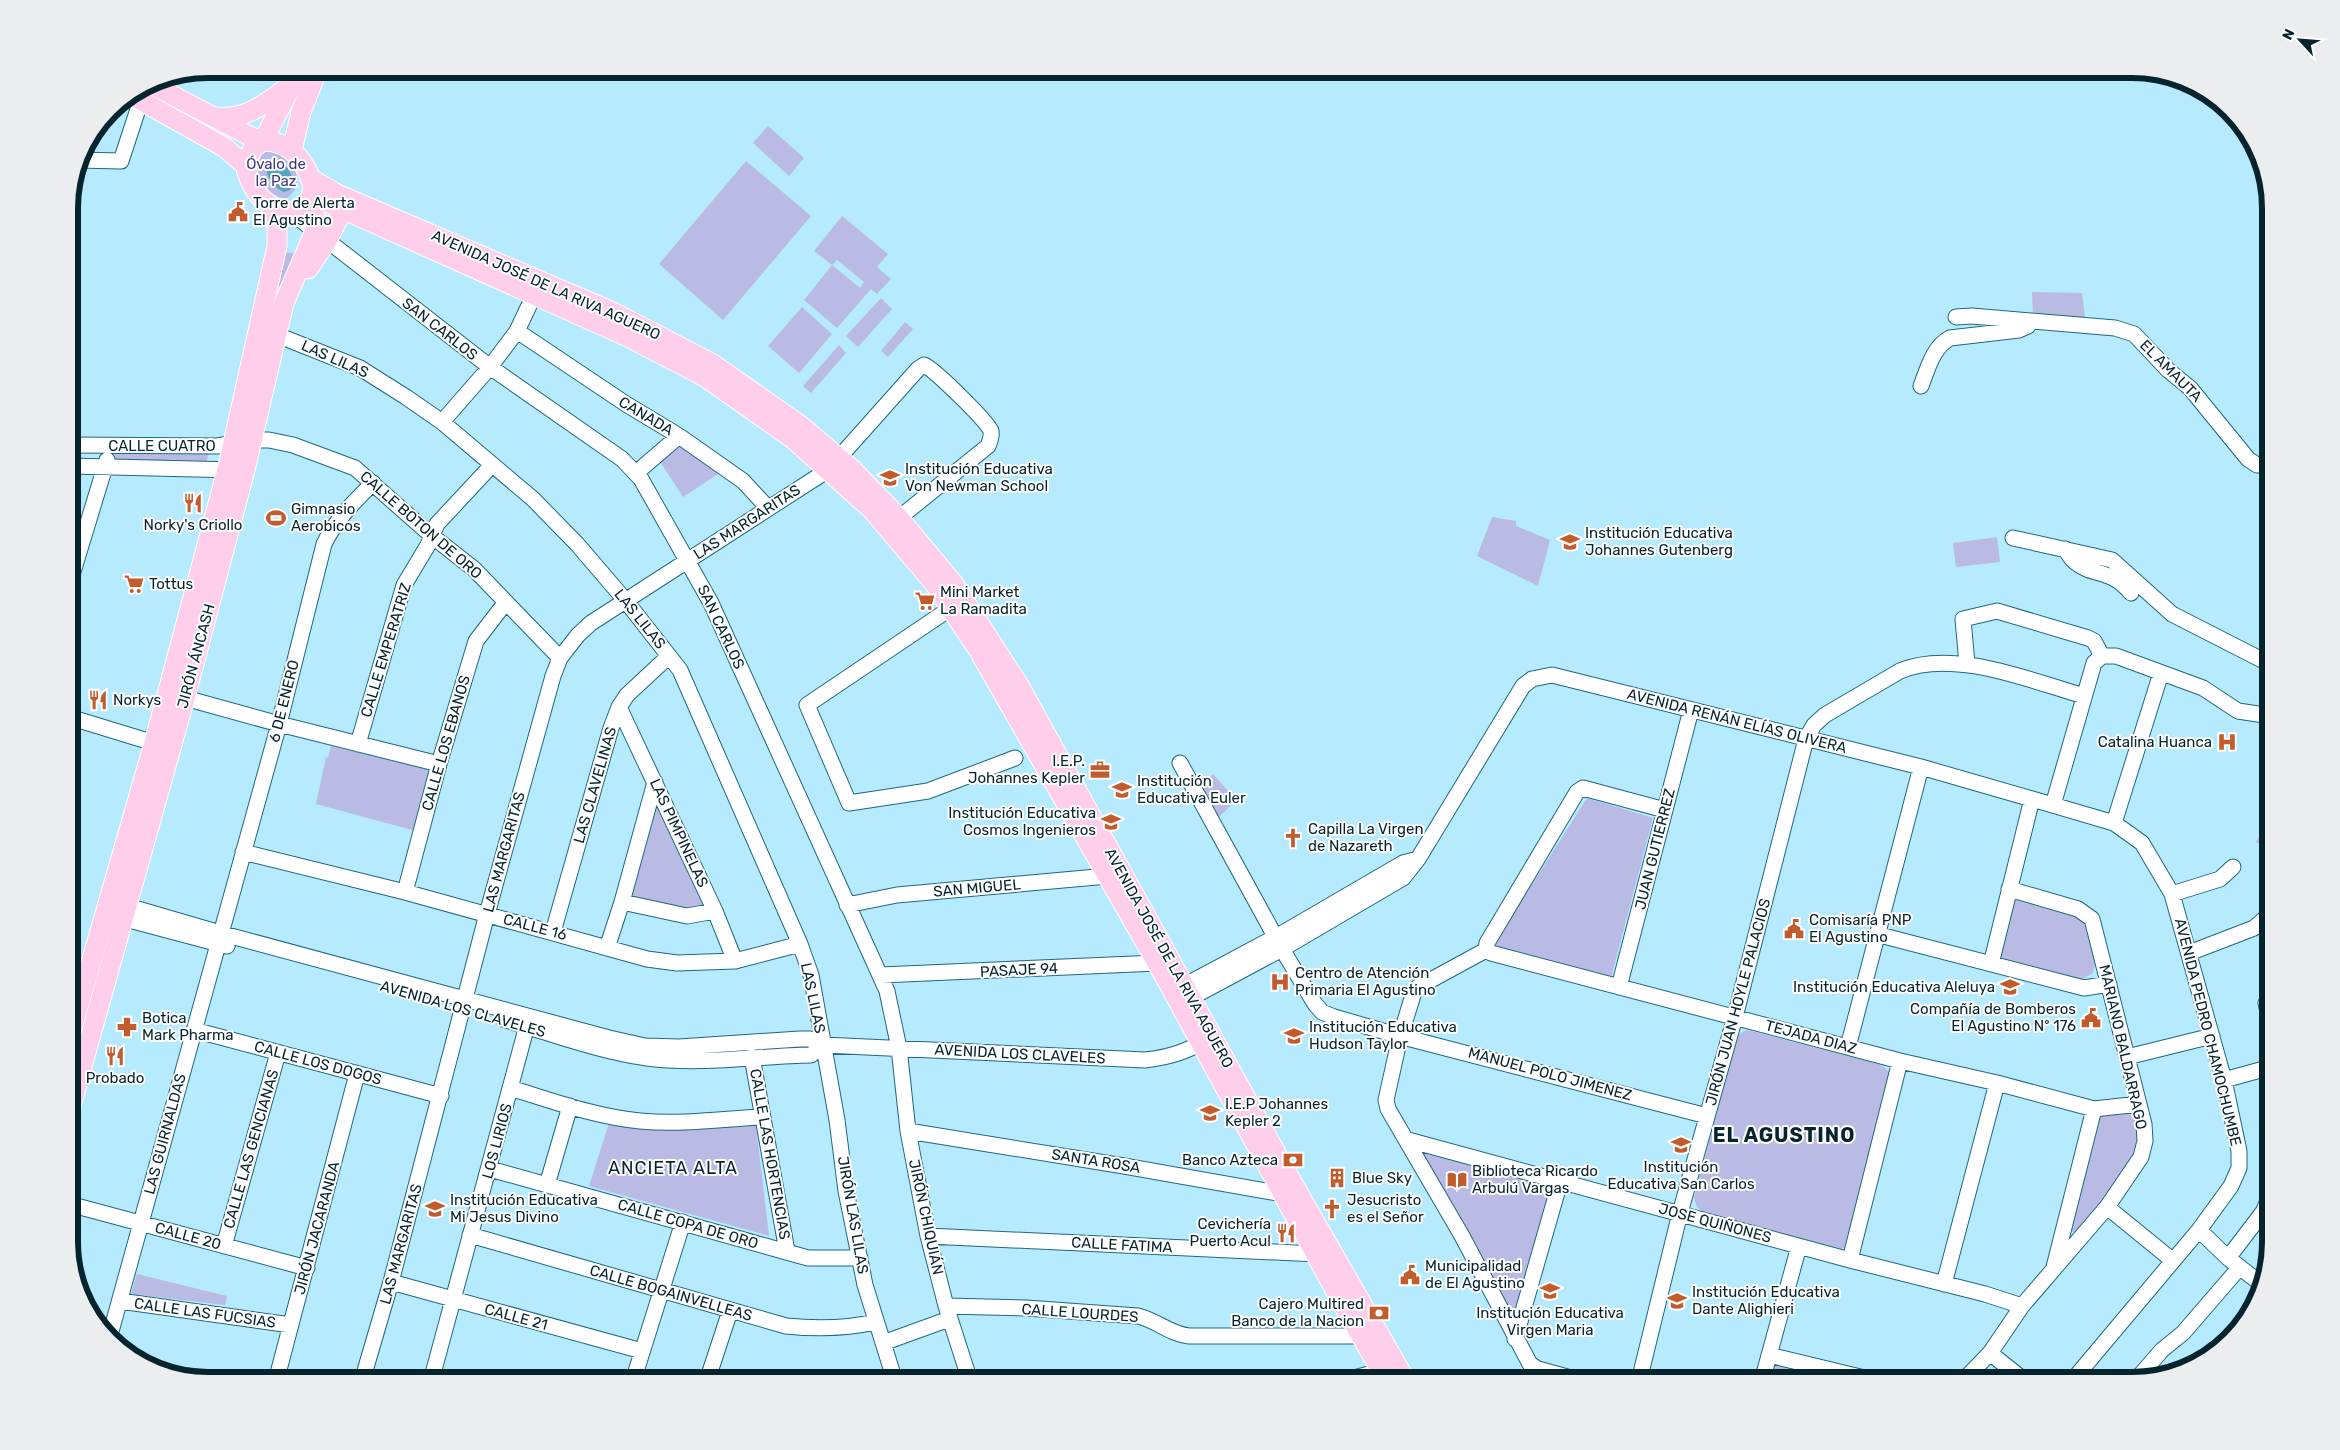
<svg xmlns="http://www.w3.org/2000/svg" width="2340" height="1450" font-family="Rubik,sans-serif">
<rect width="100%" height="100%" fill="#b6eafe"/>
<path fill="#b9bbe4" fill-rule="evenodd" d="M768,126L804,158L789,176L753,143Z
M267,151C292,150 310,186 285,199C267,194 250,177 257,158Z
M746,161L811,216L723,320L659,264Z
M842,216L888,254L877,267L891,279L877,294L871,289L837,328L804,300L832,265L814,251ZM837,260L864,282L860,288L832,265Z
M283,252L298,254L247,420Z
M2032,292L2082,293L2085,318L2033,317Z
M881,298L892,309L858,347L846,336Z
M802,307L832,334L799,373L768,346Z
M905,322L913,329L888,357L881,351Z
M839,345L846,353L811,393L803,386Z
M679,443L724,470L683,497L659,460Z
M117,450L209,453L206,463L112,459V453Z
M1492,517L1516,521V526L1550,540L1538,586L1477,556Z
M1997,537L2000,562L1956,567L1953,543Z
M331,746L432,770L416,831L316,804L326,757L328,758Z
M1213,774L1236,800L1217,819L1198,784Z
M1587,798L1653,818L1611,978L1499,949L1496,946V941Z
M656,799L705,907L682,909L628,899Z
M2270,816L2271,817V850L2256,842Z
M2011,896L2080,916L2089,927L2095,964L2093,973L2079,981L1997,958Z
M1747,1030L1878,1064L1884,1067L1891,1074L1846,1247L1842,1249L1705,1214L1697,1207L1694,1198L1735,1042L1739,1034Z
M2120,1110L2139,1118L2136,1158L2076,1233L2065,1229L2095,1113Z
M610,1120L654,1127L756,1126L769,1236L589,1186Z
M1424,1153L1553,1187L1517,1317H1509L1422,1155Z
M137,1274L227,1296L225,1305L131,1294Z
M1771,1362L1846,1381H1765Z"/>
<path fill="#53a5c1" d="M275,160C287,164 292,172 293,184L290,190L284,192C272,187 258,169 275,160Z"/>
<g fill="none" stroke-linecap="round" stroke-linejoin="round">
<defs>
<path id="minor" d="M78,160L121,161L141,100
M292,213L490,367L622,459L641,479L711,603L887,991L899,1048L908,1131L928,1236L946,1306L970,1381
M1956,317L1972,316L2115,328L2134,334L2168,370L2190,388L2248,459L2257,465L2271,464
M517,331L626,404L679,436L743,481L768,508
M277,335L360,368L406,397L442,422L533,499L577,544L625,600L680,670L800,944L811,975L837,1120L846,1191L865,1285L895,1381
M1921,386C1928,368 1933,347 1950,338L2019,330L2028,326
M442,422L490,367L517,331L534,295
M69,445L217,446L254,440H269L293,445L355,468L432,536L474,569L560,658
M69,466L237,470
M636,473L679,436
M2013,538L2112,560L2172,614L2264,661L2271,659
M2065,549C2068,553 2071,559 2075,562C2093,577 2111,568 2131,593
M69,585L107,460
M951,608L807,705L849,803L928,791L1015,758
M2102,656H2116L2203,688L2238,711L2271,716
M1967,664L1963,619L1997,611L2088,638L2094,641L2102,656
M185,698L279,724L439,764
M619,707L715,911L735,961
M69,717L154,743
M358,744L404,585L428,545L437,524L492,465
M1180,763L1282,949L1315,1004L1322,1012L1334,1017L1407,1038L1707,1116
M2053,805L2094,663L2102,656
M2114,823L2161,673
M243,852L405,892L647,959L677,963L735,961L800,944
M405,892L439,764L476,641L506,602
M2172,894L2220,879L2233,867
M622,902L687,916L715,911
M117,903L220,933L609,1038L645,1046L679,1047L800,1039H810L823,1045L1145,1060C1172,1057 1187,1051 1211,1038
M847,905L897,895L1108,876
M114,916L227,946
M553,932L611,728L619,707L627,695L669,656
M1876,934L2084,988L2109,984
M607,948L622,902L655,782
M1486,950L1491,953L1900,1061L1997,1083L2094,1109L2139,1104
M1486,950L1418,987L1414,992L1400,1037L1386,1100L1388,1109L1462,1236L1530,1364L1538,1369L1582,1381
M1486,950L1487,943L1577,792L1583,788L1665,810
M2189,953L2254,928L2271,913
M1991,964L2032,799
M881,975L1157,963
M1619,987L1691,710
M1176,990L1281,934L1403,863L1418,859
M2271,996L2266,1003L2271,1026
M1183,1002L1282,949L1403,878L1418,859L1523,686L1532,679L1552,675L1921,767L2032,799L2114,823L2142,843L2172,894L2224,1080L2239,1151V1168L2231,1186L2199,1230L2072,1381
M503,1019C550,1033 598,1051 647,1058C700,1065 757,1056 811,1055L823,1045
M194,1030L441,1096
M1848,1047L1921,767
M752,1057L787,1251
M2127,1057L2212,1036
M2224,1080L2271,1067
M510,1088C553,1101 596,1117 640,1121C681,1125 722,1119 762,1117
M908,1131L1124,1166L1283,1194
M1408,1140L1850,1260L1985,1294L2022,1306
M490,1169L808,1258H860
M547,1185L570,1106
M69,1204L307,1268
M2107,1207L2172,1260
M2199,1230L2228,1258L2260,1283
M470,1235L786,1326C816,1329 845,1329 875,1322
M928,1236L1317,1254
M224,1246L278,1053
M2228,1258L2263,1212L2271,1194
M1850,1260L1900,1061
M2054,1267L2094,1109
M391,1282L642,1351
M1944,1284L1997,1083
M120,1301L291,1325
M946,1306L1026,1308L1138,1316C1156,1320 1170,1334 1189,1336H1361
M110,1335L279,724L324,544C336,519 354,502 373,483
M1515,1339L1560,1182
M883,1343L949,1319
M1990,1353L2025,1381
M1769,1355L1877,1381
M186,1376L228,1381
M2136,1380L2162,1350L2183,1333L2240,1267
M276,1381L357,1074
M362,1381L391,1282L487,914L553,676L560,658L578,635L591,623L828,470L918,369L924,365C934,369 987,421 991,431C992,437 990,441 988,446L899,518
M431,1381L529,1018
M633,1381L683,1222
M707,1381L730,1311
M1342,1381L1381,1371
M1639,1381L1680,1213L1735,1017L1806,739L1814,725L1825,715L1900,671C1953,648 2031,681 2084,696
M1762,1381L1799,1246
M1963,1381L1990,1353L2022,1306L2107,1207L2141,1157L2145,1141L2144,1124L2092,919L2078,909L2009,889"/>
<path id="major" d="M149,83L261,142
M131,95L224,147L245,165
M217,117C250,120 269,100 295,82
M263,141C280,141 293,149 302,162C340,217 261,236 245,165L253,148Z
M263,141L300,69
M292,150L301,112L318,69
M310,178L337,194L615,313L713,364L800,425L852,469L899,518L953,583L1020,687L1292,1182L1406,1381
M311,195L628,337L705,377L793,439L872,510L933,582L979,651L1165,977L1342,1303L1387,1381
M308,269L327,241L340,215L345,212
M69,1039L154,743L227,470L277,246V222L273,208
M69,1113L185,698L245,470L284,303L315,231L316,219L309,200"/>
</defs>
<use href="#minor" stroke="#1d6880" stroke-width="17"/>
<use href="#major" stroke="#fff" stroke-width="21"/>
<use href="#minor" stroke="#fff" stroke-width="15"/>
<use href="#major" stroke="#ffceeb" stroke-width="19"/>
</g>
<defs>
<symbol id="civic-bare" viewBox="-9 -9 18 18"><path d="M-.6-6.5H3V-4.5H.6V-3L4-1V1h2V6H-6V1h2V-1L-.6-3ZM-1.2 2.5V6h2.4V2.5Z" fill="#c25c2d" stroke="#fff" stroke-width="2.5" paint-order="stroke"/></symbol>
<symbol id="school-bare" viewBox="-9 -9 18 18"><path d="M0-5L7-2L0 1L-7-2ZM-4 1L0 2.5L4 1V4Q0 6-4 4Z" fill="#c25c2d" stroke="#fff" stroke-width="2.5" paint-order="stroke"/></symbol>
<symbol id="restaurant-bare" viewBox="-9 -9 18 18"><path d="M-5-6h1v4h1v-4h1v4h1v-4h1v5L-1.5 .5V6h-2V.5L-5-1ZM5-6V6H3V1.5H1.5Q1.5-4 5-6Z" fill="#c25c2d" stroke="#fff" stroke-width="2.5" paint-order="stroke"/></symbol>
<symbol id="stadium-bare" viewBox="-9 -9 18 18"><path d="M0-5a6.5 5 0 1 0 0 10a6.5 5 0 1 0 0-10ZM-3.5-1.8h7v3.6h-7Z" fill="#c25c2d" stroke="#fff" stroke-width="2.5" paint-order="stroke"/></symbol>
<symbol id="supermarket-bare" viewBox="-9 -9 18 18"><path d="M-6-5.5h2.5l.6 2H6L4.5 2H-2.5L-4.4-4H-6ZM-1.5 3.2a1.3 1.3 0 1 0 .1 0ZM3 3.2a1.3 1.3 0 1 0 .1 0Z" fill="#c25c2d" stroke="#fff" stroke-width="2.5" paint-order="stroke"/></symbol>
<symbol id="hospital-bare" viewBox="-9 -9 18 18"><path d="M-5-5h3v3.5h4V-5h3V5h-3V1.5h-4V5h-3Z" fill="#c25c2d" stroke="#fff" stroke-width="2.5" paint-order="stroke"/></symbol>
<symbol id="office-bare" viewBox="-9 -9 18 18"><path d="M-6-3h4V-5.5h4V-3h4V5H-6ZM-1-4.5V-3h2v-1.5ZM-6 0V1H6V0Z" fill="#c25c2d" stroke="#fff" stroke-width="2.5" paint-order="stroke"/></symbol>
<symbol id="church-bare" viewBox="-9 -9 18 18"><path d="M-1.2-6h2.4v3.5h3.3v2.4h-3.3V6h-2.4V-.1h-3.3v-2.4h3.3Z" fill="#c25c2d" stroke="#fff" stroke-width="2.5" paint-order="stroke"/></symbol>
<symbol id="pharmacy-bare" viewBox="-9 -9 18 18"><path d="M-2-6h4v4h4v4h-4v4h-4v-4h-4v-4h4Z" fill="#c25c2d" stroke="#fff" stroke-width="2.5" paint-order="stroke"/></symbol>
<symbol id="university-bare" viewBox="-9 -9 18 18"><path d="M0-5L7-2L0 1L-7-2ZM-4 1L0 2.5L4 1V4Q0 6-4 4Z" fill="#c25c2d" stroke="#fff" stroke-width="2.5" paint-order="stroke"/></symbol>
<symbol id="bank-bare" viewBox="-9 -9 18 18"><path d="M-6-4H6V4H-6ZM0-2.3a2.3 2.3 0 1 0 0 4.6a2.3 2.3 0 1 0 0-4.6Z" fill="#c25c2d" stroke="#fff" stroke-width="2.5" paint-order="stroke"/></symbol>
<symbol id="building-bare" viewBox="-9 -9 18 18"><path d="M-4-6H4V6H1V3H-1V6H-4ZM-2.5-4.3h1.7v1.8h-1.7ZM.8-4.3h1.7v1.8H.8ZM-2.5-1h1.7V.8h-1.7ZM.8-1h1.7V.8H.8Z" fill="#c25c2d" stroke="#fff" stroke-width="2.5" paint-order="stroke"/></symbol>
<symbol id="library-bare" viewBox="-9 -9 18 18"><path d="M-6-4Q-3-5.5-.7-3.5V5Q-3 3-6 4ZM6-4Q3-5.5 .7-3.5V5Q3 3 6 4Z" fill="#c25c2d" stroke="#fff" stroke-width="2.5" paint-order="stroke"/></symbol>
</defs>
<g fill-rule="evenodd">
<use href="#civic-bare" x="224" y="198" width="28" height="28"/>
<use href="#school-bare" x="876" y="464" width="28" height="28"/>
<use href="#restaurant-bare" x="179" y="489" width="28" height="28"/>
<use href="#stadium-bare" x="262" y="504" width="28" height="28"/>
<use href="#school-bare" x="1556" y="528" width="28" height="28"/>
<use href="#supermarket-bare" x="120" y="570" width="28" height="28"/>
<use href="#supermarket-bare" x="911" y="587" width="28" height="28"/>
<use href="#restaurant-bare" x="84" y="686" width="28" height="28"/>
<use href="#hospital-bare" x="2213" y="728" width="28" height="28"/>
<use href="#office-bare" x="1086" y="756" width="28" height="28"/>
<use href="#school-bare" x="1108" y="776" width="28" height="28"/>
<use href="#school-bare" x="1097" y="808" width="28" height="28"/>
<use href="#church-bare" x="1279" y="824" width="28" height="28"/>
<use href="#civic-bare" x="1780" y="915" width="28" height="28"/>
<use href="#hospital-bare" x="1266" y="968" width="28" height="28"/>
<use href="#school-bare" x="1996" y="973" width="28" height="28"/>
<use href="#civic-bare" x="2077" y="1004" width="28" height="28"/>
<use href="#pharmacy-bare" x="113" y="1013" width="28" height="28"/>
<use href="#school-bare" x="1280" y="1022" width="28" height="28"/>
<use href="#restaurant-bare" x="101" y="1042" width="28" height="28"/>
<use href="#university-bare" x="1196" y="1099" width="28" height="28"/>
<use href="#school-bare" x="1667" y="1131" width="28" height="28"/>
<use href="#bank-bare" x="1279" y="1146" width="28" height="28"/>
<use href="#building-bare" x="1323" y="1164" width="28" height="28"/>
<use href="#library-bare" x="1443" y="1166" width="28" height="28"/>
<use href="#school-bare" x="421" y="1195" width="28" height="28"/>
<use href="#church-bare" x="1318" y="1195" width="28" height="28"/>
<use href="#restaurant-bare" x="1272" y="1219" width="28" height="28"/>
<use href="#civic-bare" x="1396" y="1261" width="28" height="28"/>
<use href="#school-bare" x="1536" y="1277" width="28" height="28"/>
<use href="#school-bare" x="1663" y="1287" width="28" height="28"/>
<use href="#bank-bare" x="1365" y="1299" width="28" height="28"/>
</g>
<g text-anchor="middle" stroke-width="4" stroke-linejoin="round" paint-order="stroke">
<g font-size="15" fill="#3d3781" stroke="#fff">
<text x="276" y="169">Óvalo de<tspan x="276" dy="17">la Paz</tspan></text>
</g>
<g font-size="15" fill="#05242e" stroke="#fff" text-anchor="start">
<text x="253" y="208">Torre de Alerta<tspan x="253" dy="17">El Agustino</tspan></text>
<text x="905" y="474">Institución Educativa<tspan x="905" dy="17">Von Newman School</tspan></text>
<text x="291" y="514">Gimnasio<tspan x="291" dy="17">Aerobicos</tspan></text>
<text x="193" y="530" text-anchor="middle">Norky's Criollo</text>
<text x="1585" y="538">Institución Educativa<tspan x="1585" dy="17">Johannes Gutenberg</tspan></text>
<text x="149" y="589">Tottus</text>
<text x="940" y="597">Mini Market<tspan x="940" dy="17">La Ramadita</tspan></text>
<text x="113" y="705">Norkys</text>
<text x="2212" y="747" text-anchor="end">Catalina Huanca</text>
<text x="1085" y="766" text-anchor="end">I.E.P.<tspan x="1085" dy="17">Johannes Kepler</tspan></text>
<text x="1137" y="786">Institución<tspan x="1137" dy="17">Educativa Euler</tspan></text>
<text x="1096" y="818" text-anchor="end">Institución Educativa<tspan x="1096" dy="17">Cosmos Ingenieros</tspan></text>
<text x="1308" y="834">Capilla La Virgen<tspan x="1308" dy="17">de Nazareth</tspan></text>
<text x="1809" y="925">Comisaría PNP<tspan x="1809" dy="17">El Agustino</tspan></text>
<text x="1295" y="978">Centro de Atención<tspan x="1295" dy="17">Primaria El Agustino</tspan></text>
<text x="1995" y="992" text-anchor="end">Institución Educativa Aleluya</text>
<text x="2076" y="1014" text-anchor="end">Compañía de Bomberos<tspan x="2076" dy="17">El Agustino Nº 176</tspan></text>
<text x="142" y="1023">Botica<tspan x="142" dy="17">Mark Pharma</tspan></text>
<text x="1309" y="1032">Institución Educativa<tspan x="1309" dy="17">Hudson Taylor</tspan></text>
<text x="115" y="1083" text-anchor="middle">Probado</text>
<text x="1225" y="1109">I.E.P Johannes<tspan x="1225" dy="17">Kepler 2</tspan></text>
<text x="1278" y="1165" text-anchor="end">Banco Azteca</text>
<text x="1681" y="1172" text-anchor="middle">Institución<tspan x="1681" dy="17">Educativa San Carlos</tspan></text>
<text x="1472" y="1176">Biblioteca Ricardo<tspan x="1472" dy="17">Arbulú Vargas</tspan></text>
<text x="1352" y="1183">Blue Sky</text>
<text x="450" y="1205">Institución Educativa<tspan x="450" dy="17">Mi Jesus Divino</tspan></text>
<text x="1347" y="1205">Jesucristo<tspan x="1347" dy="17">es el Señor</tspan></text>
<text x="1271" y="1229" text-anchor="end">Cevichería<tspan x="1271" dy="17">Puerto Acul</tspan></text>
<text x="1425" y="1271">Municipalidad<tspan x="1425" dy="17">de El Agustino</tspan></text>
<text x="1692" y="1297">Institución Educativa<tspan x="1692" dy="17">Dante Alighieri</tspan></text>
<text x="1364" y="1309" text-anchor="end">Cajero Multired<tspan x="1364" dy="17">Banco de la Nacion</tspan></text>
<text x="1550" y="1318" text-anchor="middle">Institución Educativa<tspan x="1550" dy="17">Virgen Maria</tspan></text>
</g>
<g font-size="15" fill="#05242e" stroke="#fff">
<text transform="translate(546 285) rotate(24)" y="5">AVENIDA JOSÉ DE LA RIVA AGUERO</text>
<text transform="translate(440 329) rotate(38)" y="5">SAN CARLOS</text>
<text transform="translate(335 359) rotate(24)" y="5">LAS LILAS</text>
<text transform="translate(2171 371) rotate(45)" y="5">EL AMAUTA</text>
<text transform="translate(646 416) rotate(31)" y="5">CANADA</text>
<text x="162" y="451">CALLE CUATRO</text>
<text transform="translate(747 522) rotate(-33)" y="5">LAS MARGARITAS</text>
<text transform="translate(421 525) rotate(41)" y="5">CALLE BOTON DE ORO</text>
<text transform="translate(640 619) rotate(51)" y="5">LAS LILAS</text>
<text transform="translate(721 627) rotate(65)" y="5">SAN CARLOS</text>
<text transform="translate(386 650) rotate(-73)" y="5">CALLE EMPERATRIZ</text>
<text transform="translate(196 656) rotate(-75)" y="5">JIRÓN ÁNCASH</text>
<text transform="translate(284 701) rotate(-76)" y="5">6 DE ENERO</text>
<text transform="translate(1737 721) rotate(14)" y="5">AVENIDA RENÁN ELÍAS OLIVERA</text>
<text transform="translate(446 743) rotate(-74)" y="5">CALLE LOS EBANOS</text>
<text transform="translate(595 785) rotate(-74)" y="5">LAS CLAVELINAS</text>
<text transform="translate(679 833) rotate(65)" y="5">LAS PIMPINELAS</text>
<text transform="translate(1655 849) rotate(-76)" y="5">JUAN GUTIERREZ</text>
<text transform="translate(504 852) rotate(-75)" y="5">LAS MARGARITAS</text>
<text transform="translate(977 888) rotate(-5)" y="5">SAN MIGUEL</text>
<text transform="translate(535 927) rotate(15)" y="5">CALLE 16</text>
<text transform="translate(1169 958) rotate(61)" y="5">AVENIDA JOSÉ DE LA RIVA AGUERO</text>
<text transform="translate(1019 970) rotate(-3)" y="5">PASAJE 94</text>
<text transform="translate(813 998) rotate(78)" y="5">LAS LILAS</text>
<text transform="translate(1738 1002) rotate(-75)" y="5">JIRÓN JUAN HOYLE PALACIOS</text>
<text transform="translate(463 1009) rotate(16)" y="5">AVENIDA LOS CLAVELES</text>
<text transform="translate(2208 1032) rotate(76)" y="5">AVENIDA PEDRO CHAMOCHUMBE</text>
<text transform="translate(1811 1037) rotate(15)" y="5">TEJADA DIAZ</text>
<text transform="translate(2123 1047) rotate(77)" y="5">MARIANO BALDARRAGO</text>
<text transform="translate(1020 1054) rotate(3)" y="5">AVENIDA LOS CLAVELES</text>
<text transform="translate(318 1063) rotate(15)" y="5">CALLE LOS DOGOS</text>
<text transform="translate(1550 1074) rotate(15)" y="5">MANUEL POLO JIMENEZ</text>
<text transform="translate(165 1134) rotate(-75)" y="5">LAS GUIRNALDAS</text>
<text transform="translate(497 1141) rotate(-75)" y="5">LOS LIRIOS</text>
<text transform="translate(251 1149) rotate(-74)" y="5">CALLE LAS GENCIANAS</text>
<text transform="translate(770 1154) rotate(80)" y="5">CALLE LAS HORTENCIAS</text>
<text transform="translate(1096 1161) rotate(9)" y="5">SANTA ROSA</text>
<text transform="translate(853 1215) rotate(80)" y="5">JIRÓN LAS LILAS</text>
<text transform="translate(926 1217) rotate(78)" y="5">JIRÓN CHIQUIÁN</text>
<text transform="translate(1715 1223) rotate(15)" y="5">JOSE QUIÑONES</text>
<text transform="translate(688 1224) rotate(16)" y="5">CALLE COPA DE ORO</text>
<text transform="translate(317 1228) rotate(-75)" y="5">JIRÓN JACARANDA</text>
<text transform="translate(188 1236) rotate(15)" y="5">CALLE 20</text>
<text transform="translate(401 1244) rotate(-75)" y="5">LAS MARGARITAS</text>
<text transform="translate(1122 1245) rotate(3)" y="5">CALLE FATIMA</text>
<text transform="translate(671 1293) rotate(16)" y="5">CALLE BOGAINVELLEAS</text>
<text transform="translate(205 1313) rotate(8)" y="5">CALLE LAS FUCSIAS</text>
<text transform="translate(1080 1313) rotate(4)" y="5">CALLE LOURDES</text>
<text transform="translate(516 1317) rotate(15)" y="5">CALLE 21</text>
</g>
<g font-size="18" letter-spacing="1" fill="#05242e" stroke="#fff">
<text x="673" y="1174">ANCIETA ALTA</text>
</g>
<g font-size="20" font-weight="bold" letter-spacing="1" fill="#05242e" stroke="#fff">
<text x="1784" y="1142">EL AGUSTINO</text>
</g>
</g>
<path d="M0 0H2340V1450H0ZM208 78H2132A130 130 0 0 1 2262 208V1242A130 130 0 0 1 2132 1372H208A130 130 0 0 1 78 1242V208A130 130 0 0 1 208 78Z" fill="#ebedee" fill-rule="evenodd"/>
<path fill="none" stroke="#05242e" stroke-width="6" d="M208 78H2132A130 130 0 0 1 2262 208V1242A130 130 0 0 1 2132 1372H208A130 130 0 0 1 78 1242V208A130 130 0 0 1 208 78Z"/>
<g transform="translate(2300 40) rotate(296)" stroke="#ffffff" stroke-width="4" paint-order="stroke">
<path d="M0-4L9 19L0 12L-9 19Z" fill="#05242e"/>
<text y="-8" font-size="14" font-weight="bold" text-anchor="middle" fill="#05242e">N</text>
</g>
</svg>
